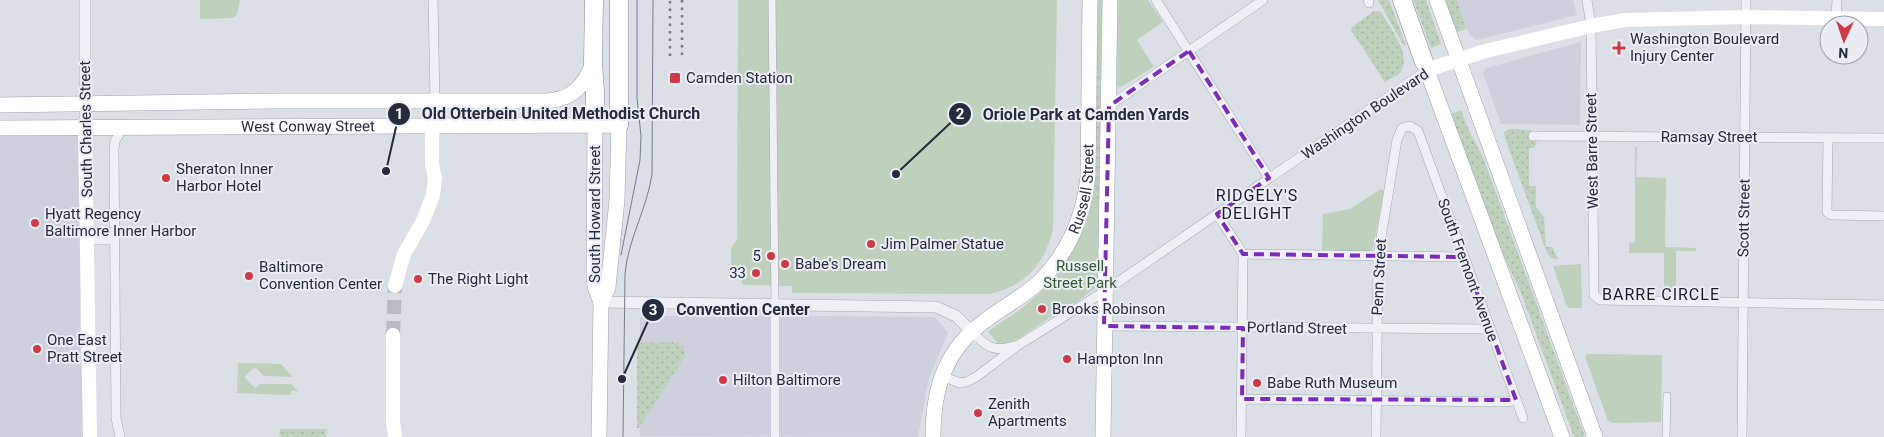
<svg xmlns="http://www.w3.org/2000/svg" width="1884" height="437" font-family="Roboto,sans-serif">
<defs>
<pattern id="grass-dots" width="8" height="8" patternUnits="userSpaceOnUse" patternTransform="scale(1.25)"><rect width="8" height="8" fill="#bfd1bc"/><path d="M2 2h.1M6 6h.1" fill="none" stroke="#a4b4a2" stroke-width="1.8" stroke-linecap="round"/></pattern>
</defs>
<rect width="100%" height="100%" fill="#dbdfe6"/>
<path fill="#cdd1db" d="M1457,0H1573L1577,15L1477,40L1470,35L1466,29Z
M1581,42L1580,125L1501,124L1483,73L1484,71L1486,68Z
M81,134L80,333L84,437H0V135Z
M699,315L935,317L948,333L929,378L918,437L640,436V317Z"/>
<path fill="url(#grass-dots)" d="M1098,0H1102L1098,277L1096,287L1074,304L1057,280L1086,235L1094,194L1096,168Z
M1378,0H1389L1406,45L1404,46Z
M1413,0H1426L1441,44L1431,48Z
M1444,0H1457L1466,29L1457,32Z
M1374,11H1379L1383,15C1391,30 1414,57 1399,74C1396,77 1389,79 1385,82L1351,30L1352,27Z
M1461,110L1470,133L1483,157L1585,437H1574L1521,293L1501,250L1451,114Z
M1509,129L1532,130L1531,139L1537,142L1534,148H1529V186H1536V207L1544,217L1546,247H1552L1558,259L1551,258L1547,253L1505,138L1504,132Z
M679,342V346H684L685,356L639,428H637V343Z
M280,429H327L326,437H278L280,435Z"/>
<path fill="#bfd1bc" d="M200,0H240L237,15L231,18L203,19L200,18Z
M738,0H1057L1053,229C1045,263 1026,286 990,294L792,293V286L746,285L742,284V274L731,275V248L737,240Z
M1118,0H1148L1163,22L1137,40L1154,67L1119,88L1117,86Z
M1635,147H1637L1636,177L1666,178L1665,247L1696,248V251H1676V288H1664V253H1629V243L1635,242Z
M1381,189L1384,192L1372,253H1322L1323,214L1350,209Z
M1093,198L1100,199L1097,282L1096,287L1013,342L1006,344H998L988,331L1021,309L1049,285L1061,270L1086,225Z
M1581,264L1582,308H1569L1566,304L1553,266Z
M1586,354L1662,355L1661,422L1613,423L1608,421L1585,357Z
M238,363L281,364L293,377L264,376L255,367L244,377L255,388L260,384H292L298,391H291V395L237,393Z"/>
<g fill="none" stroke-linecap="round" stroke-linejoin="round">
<path stroke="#b7bbc4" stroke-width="14" stroke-dasharray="14 7" stroke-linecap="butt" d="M393,335L395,286"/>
<defs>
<path id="pedestrian" d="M772,0L775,305
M1666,437L1667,396"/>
<path id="minor" d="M433,0L435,101
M1156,0L1269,178
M1368,0L1369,3
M1587,0L1591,26L1594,295L1600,300L1884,305
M1836,18L1837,0
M1109,106L1263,0
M1533,136L1884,138
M1828,138L1827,212L1831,215L1884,216
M1217,214L1243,254L1241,437
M87,240H115
M1243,254L1464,257
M775,305V437
M1104,326L1489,329
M972,332C986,346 993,353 1014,346
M942,376L960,383L966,382L976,377L1017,346L1105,291L1427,70
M1242,399L1507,402L1516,400
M120,437L116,418L114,149L115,141L123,128
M1376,437L1378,256L1397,140L1402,128L1410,126L1418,131L1523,418
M1742,437L1746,0"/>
<path id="tertiary" d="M85,0V128
M601,302L936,307L956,316L972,332"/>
<g id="primary">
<path d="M1437,0L1595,437"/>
<path d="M1424,62L1562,437"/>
<path d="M0,105L275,101H547C573,99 584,86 593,63"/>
<path d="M595,124L594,277L595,287L601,302L599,437"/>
<path id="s1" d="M0,128L619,125L617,200L609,277L608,288L601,302"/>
<path id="s2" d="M933,437C933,389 945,349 986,320C1003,307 1023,297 1039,282C1068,254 1084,216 1088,177L1090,0"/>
<path d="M1103,437L1110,0"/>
</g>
<path id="motorway" d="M594,0L593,63L595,91V124
M1402,0L1424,62
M619,125V0"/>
</defs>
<use href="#pedestrian" stroke="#a4a9b3" stroke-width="8"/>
<use href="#minor" stroke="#a4a9b3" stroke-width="10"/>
<use href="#tertiary" stroke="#a4a9b3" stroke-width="12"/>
<use href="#primary" stroke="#9aa2b2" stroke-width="16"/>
<use href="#motorway" stroke="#828b9d" stroke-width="19"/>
<use href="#pedestrian" stroke="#eef0f5" stroke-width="7"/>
<use href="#minor" stroke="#eef0f5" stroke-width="9"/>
<use href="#tertiary" stroke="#eef0f5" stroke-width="11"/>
<path stroke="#fff" stroke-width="14" d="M1427,70L1482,52L1591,26L1625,20L1746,17L1884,19
M85,128L90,437
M395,286L404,254L423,221L433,195L435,178L432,164V137L435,101
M393,335V421L395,437"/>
<use href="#primary" stroke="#fff" stroke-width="15"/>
<use href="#motorway" stroke="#fff" stroke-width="18"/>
<path stroke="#747d90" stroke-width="1" d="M621,255L640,160L641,136L637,98V0
M623,437L625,274C628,239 647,209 652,174L653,0"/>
<path stroke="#747d90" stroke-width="2.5" stroke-dasharray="2.5 5" stroke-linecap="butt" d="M682,0V57
M670,56V0"/>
</g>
<path fill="none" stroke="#7b2cbf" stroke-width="4" stroke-dasharray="10 6" stroke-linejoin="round" d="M1189,51L1269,178L1217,214L1243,254L1464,257L1516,400L1242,399L1243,328L1104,326L1109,106Z"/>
<g fill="#d23944" stroke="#eaeef4" stroke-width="2">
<path d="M1616.5 40.5h5v5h5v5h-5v5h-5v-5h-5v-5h5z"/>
<rect x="669" y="72" width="12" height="12" rx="2.5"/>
<circle cx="166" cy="178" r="5"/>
<circle cx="35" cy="223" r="5"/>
<circle cx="871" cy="244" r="5"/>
<circle cx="771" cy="256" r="5"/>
<circle cx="785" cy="264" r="5"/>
<circle cx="756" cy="273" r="5"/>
<circle cx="249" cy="276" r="5"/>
<circle cx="418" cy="279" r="5"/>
<circle cx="1042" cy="309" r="5"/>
<circle cx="37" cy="349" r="5"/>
<circle cx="1067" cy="359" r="5"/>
<circle cx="723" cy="380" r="5"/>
<circle cx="1257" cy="383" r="5"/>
<circle cx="978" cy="413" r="5"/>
</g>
<g text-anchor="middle" stroke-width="4" stroke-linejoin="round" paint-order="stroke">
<g font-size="15" fill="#252c3d" stroke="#eaeef4" text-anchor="start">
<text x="1630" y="44">Washington Boulevard<tspan x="1630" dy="17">Injury Center</tspan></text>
<text x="686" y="83">Camden Station</text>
<text x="176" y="174">Sheraton Inner<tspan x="176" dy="17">Harbor Hotel</tspan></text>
<text x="45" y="219">Hyatt Regency<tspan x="45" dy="17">Baltimore Inner Harbor</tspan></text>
<text x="881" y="249">Jim Palmer Statue</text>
<text x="761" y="261" text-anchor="end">5</text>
<text x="795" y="269">Babe's Dream</text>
<text x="259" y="272">Baltimore<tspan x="259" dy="17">Convention Center</tspan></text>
<text x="746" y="278" text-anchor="end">33</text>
<text x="428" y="284">The Right Light</text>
<text x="1052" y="314">Brooks Robinson</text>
<text x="47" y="345">One East<tspan x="47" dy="17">Pratt Street</tspan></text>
<text x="1077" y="364">Hampton Inn</text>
<text x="733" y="385">Hilton Baltimore</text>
<text x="1267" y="388">Babe Ruth Museum</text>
<text x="988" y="409">Zenith<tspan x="988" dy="17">Apartments</tspan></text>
</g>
<g font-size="15" fill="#252c3d" stroke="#eaeef4">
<text transform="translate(1365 114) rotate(-34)" y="5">Washington Boulevard</text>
<text dy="5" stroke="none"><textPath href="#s1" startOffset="308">West Conway Street</textPath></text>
<text transform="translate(86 129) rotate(-91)" y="5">South Charles Street</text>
<text x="1709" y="142">Ramsay Street</text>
<text transform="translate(1592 151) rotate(-91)" y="5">West Barre Street</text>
<text dy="5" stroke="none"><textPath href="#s2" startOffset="305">Russell Street</textPath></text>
<text transform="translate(595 214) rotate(-90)" y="5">South Howard Street</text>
<text transform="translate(1744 218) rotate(-89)" y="5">Scott Street</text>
<text transform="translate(1468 270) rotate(70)" y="5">South Fremont Avenue</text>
<text transform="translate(1379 277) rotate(-87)" y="5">Penn Street</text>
<text transform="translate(1297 328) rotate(1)" y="5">Portland Street</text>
</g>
<g font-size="15" fill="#365932" stroke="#eaeef4">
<text x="1080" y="271">Russell<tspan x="1080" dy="17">Street Park</tspan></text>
</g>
<g font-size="16" letter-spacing="1" fill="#171d2d" stroke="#eaeef4">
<text x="1257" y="201">RIDGELY'S<tspan x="1257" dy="18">DELIGHT</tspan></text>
<text x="1661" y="300">BARRE CIRCLE</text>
</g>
</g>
<path fill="none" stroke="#252c3d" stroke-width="2" d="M386 171L399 114M896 174L960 114M622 379L653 310"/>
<g fill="#252c3d" stroke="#eaeef4" stroke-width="2">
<circle cx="386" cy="171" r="5"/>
<circle cx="896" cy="174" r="5"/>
<circle cx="622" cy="379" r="5"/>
<circle cx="399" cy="114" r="12"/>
<circle cx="960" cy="114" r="12"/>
<circle cx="653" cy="310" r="12"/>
</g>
<g font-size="15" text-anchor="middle" font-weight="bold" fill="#fff">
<text x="399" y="119">1</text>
<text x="960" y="119">2</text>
<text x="653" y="315">3</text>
</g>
<g font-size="16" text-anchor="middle" font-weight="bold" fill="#252c3d" stroke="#eaeef4" stroke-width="4" stroke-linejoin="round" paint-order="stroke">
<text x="561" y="119">Old Otterbein United Methodist Church</text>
<text x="1086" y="120">Oriole Park at Camden Yards</text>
<text x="743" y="315">Convention Center</text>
</g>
<g transform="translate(1844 40) rotate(183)"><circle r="24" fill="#eaeef4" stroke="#9ba0ab"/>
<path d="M0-4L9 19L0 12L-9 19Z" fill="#d23944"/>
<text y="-8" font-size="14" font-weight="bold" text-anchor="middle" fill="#252c3d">N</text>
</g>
</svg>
